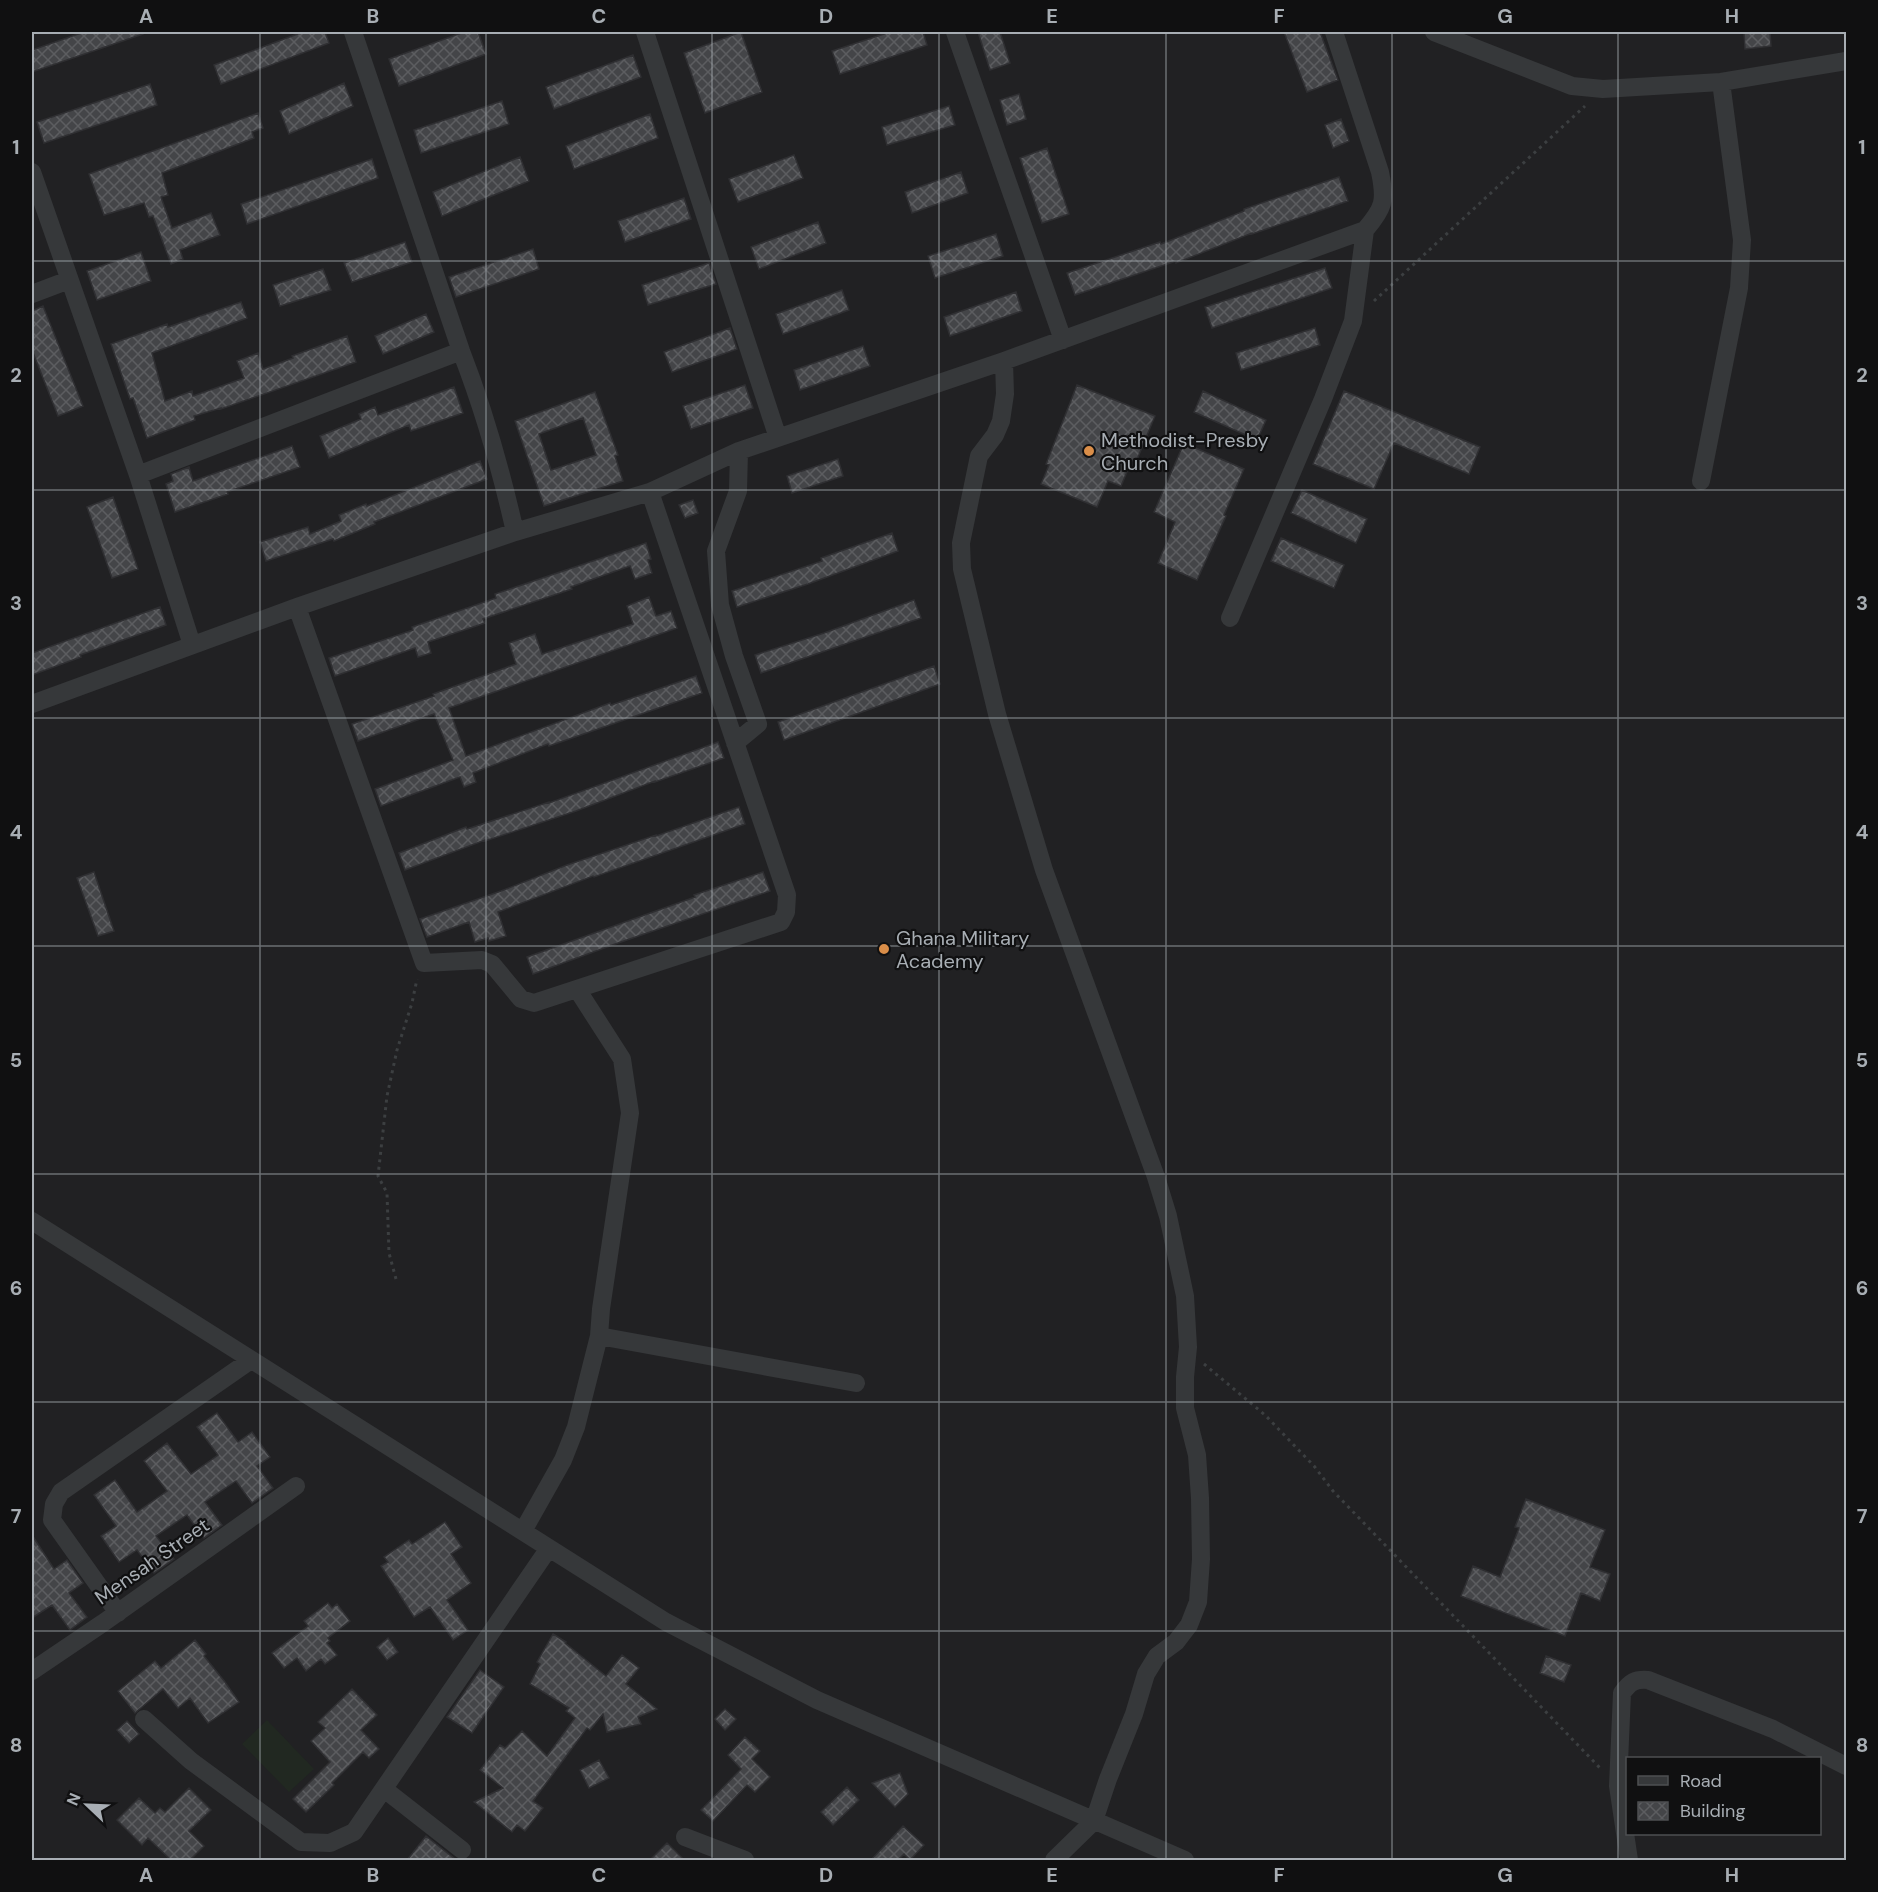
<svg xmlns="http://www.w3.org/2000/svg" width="1878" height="1892" font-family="'DM Sans',sans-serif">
<defs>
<pattern id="building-cross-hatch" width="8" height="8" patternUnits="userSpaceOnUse" patternTransform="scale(1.5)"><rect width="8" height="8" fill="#444548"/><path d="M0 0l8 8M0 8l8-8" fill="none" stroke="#5c5d60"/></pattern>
</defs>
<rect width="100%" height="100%" fill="#151516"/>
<path fill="#212123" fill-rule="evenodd" d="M32,32H1846V1860H32ZM1628,1758H1820V1834H1628Z"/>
<path fill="#212821" d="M267,1720L314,1769L289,1792L242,1744Z"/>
<path fill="url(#building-cross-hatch)" stroke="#2f2f32" stroke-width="1.5" fill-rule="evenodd" d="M84,32H142L143,34L32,72V50Z
M303,32H325L329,43L221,84L214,65Z
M464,32H478L486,54L399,86L389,59Z
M741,32L762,92L705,113L684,53Z
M890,32H923L927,45L840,74L832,51Z
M978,32H1000L1010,63L990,70Z
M1284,32H1320L1338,80L1307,92Z
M1744,32H1770L1771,46L1745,49Z
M633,55L641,77L554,109L546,87Z
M344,83L353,106L289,134L280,111Z
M150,84L157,105L44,143L37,122Z
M1019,94L1026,119L1007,125L1000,100Z
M502,101L509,124L421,153L414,130Z
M949,106L955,125L887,145L882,127Z
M258,113L263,128L252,132L254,138L162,173L168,195L161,197L172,228L211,213L220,235L180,250L183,259L171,264L153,216L149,217L144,203L104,215L89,174Z
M650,114L658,138L574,169L566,146Z
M1341,119L1349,141L1333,148L1325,125Z
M1047,148L1069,214L1042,223L1020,158Z
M794,155L803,178L738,202L729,179Z
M520,157L529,181L442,216L433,192Z
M372,159L378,178L247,224L241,204Z
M961,172L968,193L912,213L905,192Z
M1339,177L1348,201L1252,234V233L1176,263V261L1075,295L1067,273L1160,242L1161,244L1244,211V209Z
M684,198L691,219L625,242L618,221Z
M818,222L826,243L759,269L751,247Z
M996,234L1003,256L935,278L928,256Z
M405,242L412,262L352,282L344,263Z
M533,249L539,269L456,297L449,277Z
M141,252L151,281L97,300L87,271Z
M709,263L716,284L648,305L642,285Z
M1325,268L1332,288L1212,328L1205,307Z
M323,269L331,290L280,306L273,285Z
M842,290L849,310L783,334L776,314Z
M1016,292L1022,311L950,336L944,317Z
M241,302L247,318L152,353L165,401L192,391L193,396L244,378L237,361L258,353L263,369L293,358L292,356L347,336L356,362L221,409V408L194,416L195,420L147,438L133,398L130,399L111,344L167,324L168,327Z
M43,306L83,406L58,416L32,350V311Z
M426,314L434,332L383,354L375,336Z
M730,328L737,349L672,372L664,352Z
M1315,328L1320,345L1241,370L1236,353Z
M863,346L870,366L800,390L794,370Z
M745,385L753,408L691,429L683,406Z
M1077,385L1155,416L1136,462L1132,460L1121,486L1108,481L1097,507L1041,484L1049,465L1046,464Z
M454,387L463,413L411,431L409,425L329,458L320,436L361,419L359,414L375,407L378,415Z
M1203,391L1266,420L1257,440L1194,412Z
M1344,391L1480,447L1469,474L1394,443L1374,489L1313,464Z
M595,392L618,455L615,456L623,481L544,506L515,421ZM583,418L596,455L551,470L539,434Z
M1184,443L1244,469L1224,515L1226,516L1197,580L1158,563L1175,522L1154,512Z
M292,446L300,467L227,492L228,494L175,512L166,484L173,481L171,474L189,467L193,481Z
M838,459L843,476L792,493L787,476Z
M480,461L487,479L374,522L375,524L334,541L333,539L266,561L260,542L308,527L310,534L341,521L339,515L366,504L367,506Z
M1302,490L1367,519L1356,543L1291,513Z
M113,497L138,569L112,578L87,507Z
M693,500L698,513L685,518L679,505Z
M892,533L898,551L808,584L737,607L732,591L822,561L821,558Z
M1281,538L1344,565L1334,588L1271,561Z
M646,543L651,559L648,560L652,573L635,579L630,566L571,587L572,589L483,619L485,623L428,642L431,653L418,657L415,648L335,676L329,658L413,630L412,627L496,598L495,594Z
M649,597L656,616L671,611L677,628L449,708L466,756L610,703L611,705L696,676L702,693L549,746L548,744L473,773L476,782L464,787L460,777L381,806L375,789L453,760L434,714L358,741L352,724L434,696L433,694L516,664L509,643L535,634L542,654L633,624L627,606Z
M914,600L921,618L761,673L755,655L824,633Z
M160,607L166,625L80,655L81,657L32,675V653Z
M934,666L940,684L784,740L778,722Z
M718,742L724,758L655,782V781L576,811L485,841V840L405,870L399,853L466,827L467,829L549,802V803Z
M739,807L745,824L594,877L593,876L498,912L506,936L489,941L488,938L475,942L469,922L427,937L420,919L501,891L567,865L656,835V836Z
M94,872L114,931L98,936L77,878Z
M763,872L770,891L618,943L533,974L527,957L695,897L694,895Z
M217,1413L238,1442L252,1432L270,1457L257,1466L273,1488L252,1503L236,1481L205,1502L222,1525L204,1538L187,1515L156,1536L174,1559L154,1573L137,1550L119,1562L101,1536L116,1526L94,1495L115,1480L137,1512L167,1491L144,1461L167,1443L191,1474L218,1455L197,1427Z
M1526,1499L1605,1530L1590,1567L1610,1574L1600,1601L1581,1593L1565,1636L1461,1596L1473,1566L1500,1577L1519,1528L1515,1527Z
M445,1522L462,1547L451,1554L471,1583L447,1600L468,1630L453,1640L430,1607L414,1617L381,1566L388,1562L384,1557L409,1540L412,1544Z
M32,1535L54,1569L67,1560L83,1583L69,1593L87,1617L70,1630L52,1605L32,1618Z
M328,1603L332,1608L337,1604L350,1621L328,1638L330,1641L327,1643L337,1655L325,1664L321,1659L306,1671L297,1658L284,1668L272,1653L308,1626L304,1621Z
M553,1634L566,1642L565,1643L606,1676L622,1655L639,1668L626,1684L657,1709L638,1717L641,1724L607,1732L603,1714L590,1730L587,1728L533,1801L543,1808L525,1831L517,1825L512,1832L474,1802L503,1788L480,1770L500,1745L505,1748L522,1731L547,1756L575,1718L566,1711L569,1708L530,1684L540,1664L537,1662Z
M388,1638L398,1652L387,1660L377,1647Z
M195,1640L206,1654L204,1656L225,1682L239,1702L208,1723L190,1698L178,1708L163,1689L135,1713L118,1691L155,1661L161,1668Z
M1546,1656L1571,1665L1564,1682L1540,1673Z
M480,1670L504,1687L472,1733L447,1717Z
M352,1689L377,1715L361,1730L379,1749L369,1758L363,1752L332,1783L334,1785L306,1812L293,1799L330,1762L311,1741L325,1728L318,1722Z
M725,1709L736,1719L725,1730L715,1719Z
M127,1721L139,1734L129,1743L117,1730Z
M745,1737L760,1751L752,1759L770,1777L755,1792L747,1785L713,1821L701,1810L741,1769L728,1755Z
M599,1760L609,1778L589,1788L580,1770Z
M900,1773L908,1794L895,1807L872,1783Z
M847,1787L859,1800L833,1825L821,1812Z
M189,1788L211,1810L189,1831L204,1846L190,1860H171L148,1838L142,1845L117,1820L139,1798L155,1813L160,1808L165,1812Z
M903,1826L924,1845L910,1860L904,1854L898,1860H871Z
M426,1836L455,1859L459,1860H407Z
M667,1843L684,1860H650Z"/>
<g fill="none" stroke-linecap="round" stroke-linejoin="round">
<path stroke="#3c3f41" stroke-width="3" stroke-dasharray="3 4.5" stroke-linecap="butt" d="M1374,301L1585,106
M396,1279L389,1253L387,1193L378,1176L387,1096L397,1050L412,1003L417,979
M1204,1364L1265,1415L1314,1466L1333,1491L1600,1768"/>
<path stroke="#36383a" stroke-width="18" d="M353,32L461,351C484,410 501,470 515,532
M645,32L778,438
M955,32L1063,340
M1434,32L1572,86L1603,89L1721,82L1846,61
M32,172L138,475L192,645
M32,294L69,280
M1004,361L1005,394L1001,421L995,435L979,456L961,543L962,569L997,714L1044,870L1156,1177L1168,1216L1185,1296L1188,1347L1185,1377V1408L1197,1455L1200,1498L1201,1559L1198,1602L1189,1625L1176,1642L1157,1656L1146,1674L1134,1714L1108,1779L1094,1821L1054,1860
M138,475L461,351
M1701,481L1739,288L1742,240L1721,82
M297,607L424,963L482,960L492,964L521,999L534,1003L781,922L786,912L787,895L650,492
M1230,618L1323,399L1353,321L1365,230
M32,704L297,607L515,532L650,492L739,451L1004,361L1365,230C1384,208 1386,201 1380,172L1334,32
M735,743L758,724L734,656L720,605L716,551L738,491L739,451
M577,989L622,1059L630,1113L601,1309L599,1336L856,1383
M32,1221L666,1622L817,1700L1185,1860
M523,1531L563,1460L576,1427L599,1336
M118,1613L52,1520L54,1504L61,1492L251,1360
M32,1671L103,1623L296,1486
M144,1719L191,1761L301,1842L330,1843L354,1832L549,1548
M384,1789L462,1850
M685,1837L745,1860
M1629,1860L1618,1786L1622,1693C1630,1682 1635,1679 1648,1680L1773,1729L1846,1766"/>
</g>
<path fill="none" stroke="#a8aeb4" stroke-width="1.5" stroke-opacity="0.55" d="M260,32V1860M486,32V1860M712,32V1860M939,32V1860M1166,32V1860M1392,32V1860M1618,32V1860M32,261H1846M32,490H1846M32,718H1846M32,946H1846M32,1174H1846M32,1402H1846M32,1631H1846"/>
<g fill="#da8e49" stroke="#101011" stroke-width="2">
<circle cx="1089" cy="451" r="6"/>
<circle cx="884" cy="949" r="6"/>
</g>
<g text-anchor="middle" stroke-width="4.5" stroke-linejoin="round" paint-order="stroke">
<g font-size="20" fill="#a8aeb4" stroke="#101011" text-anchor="start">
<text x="1101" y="447">Methodist-Presby<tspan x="1101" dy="23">Church</tspan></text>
<text x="896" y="945">Ghana Military<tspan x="896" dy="23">Academy</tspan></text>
</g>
<g font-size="20" fill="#a8aeb4" stroke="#101011">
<text transform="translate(152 1561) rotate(-35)" y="7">Mensah Street</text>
</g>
</g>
<rect width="1878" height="1892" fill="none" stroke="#101011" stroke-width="66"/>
<rect x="1626" y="1757" width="195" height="78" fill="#101011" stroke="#4d4f52" stroke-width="1.5"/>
<rect x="1638" y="1776" width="30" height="9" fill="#36383a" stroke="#4d4f52" stroke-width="1.5"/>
<text x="1680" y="1787" font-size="18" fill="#a8aeb4">Road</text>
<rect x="1638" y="1802" width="30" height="18" fill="url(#building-cross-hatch)" stroke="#4d4f52" stroke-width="1.5"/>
<text x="1680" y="1817" font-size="18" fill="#a8aeb4">Building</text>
<g transform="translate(87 1805) rotate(293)" stroke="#101011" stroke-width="4.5" paint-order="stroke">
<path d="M0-4.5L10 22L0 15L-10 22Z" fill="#a8aeb4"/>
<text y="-9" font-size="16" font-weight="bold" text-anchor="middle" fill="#a8aeb4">N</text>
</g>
<rect x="33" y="33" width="1812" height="1826" fill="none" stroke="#a8aeb4" stroke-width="2"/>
<g font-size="20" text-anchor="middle" font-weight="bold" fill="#a8aeb4">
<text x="146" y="23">A</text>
<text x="373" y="23">B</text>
<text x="599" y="23">C</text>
<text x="826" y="23">D</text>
<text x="1052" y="23">E</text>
<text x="1279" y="23">F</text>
<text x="1505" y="23">G</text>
<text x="1732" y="23">H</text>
<text x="16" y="154">1</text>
<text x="1862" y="154">1</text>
<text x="16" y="382">2</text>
<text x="1862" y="382">2</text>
<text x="16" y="610">3</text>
<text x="1862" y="610">3</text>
<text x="16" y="839">4</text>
<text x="1862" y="839">4</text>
<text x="16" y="1067">5</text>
<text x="1862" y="1067">5</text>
<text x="16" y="1295">6</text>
<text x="1862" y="1295">6</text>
<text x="16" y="1523">7</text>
<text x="1862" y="1523">7</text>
<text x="16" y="1752">8</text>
<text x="1862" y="1752">8</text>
<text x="146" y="1882">A</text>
<text x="373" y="1882">B</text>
<text x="599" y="1882">C</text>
<text x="826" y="1882">D</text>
<text x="1052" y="1882">E</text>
<text x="1279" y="1882">F</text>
<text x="1505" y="1882">G</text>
<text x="1732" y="1882">H</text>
</g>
</svg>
